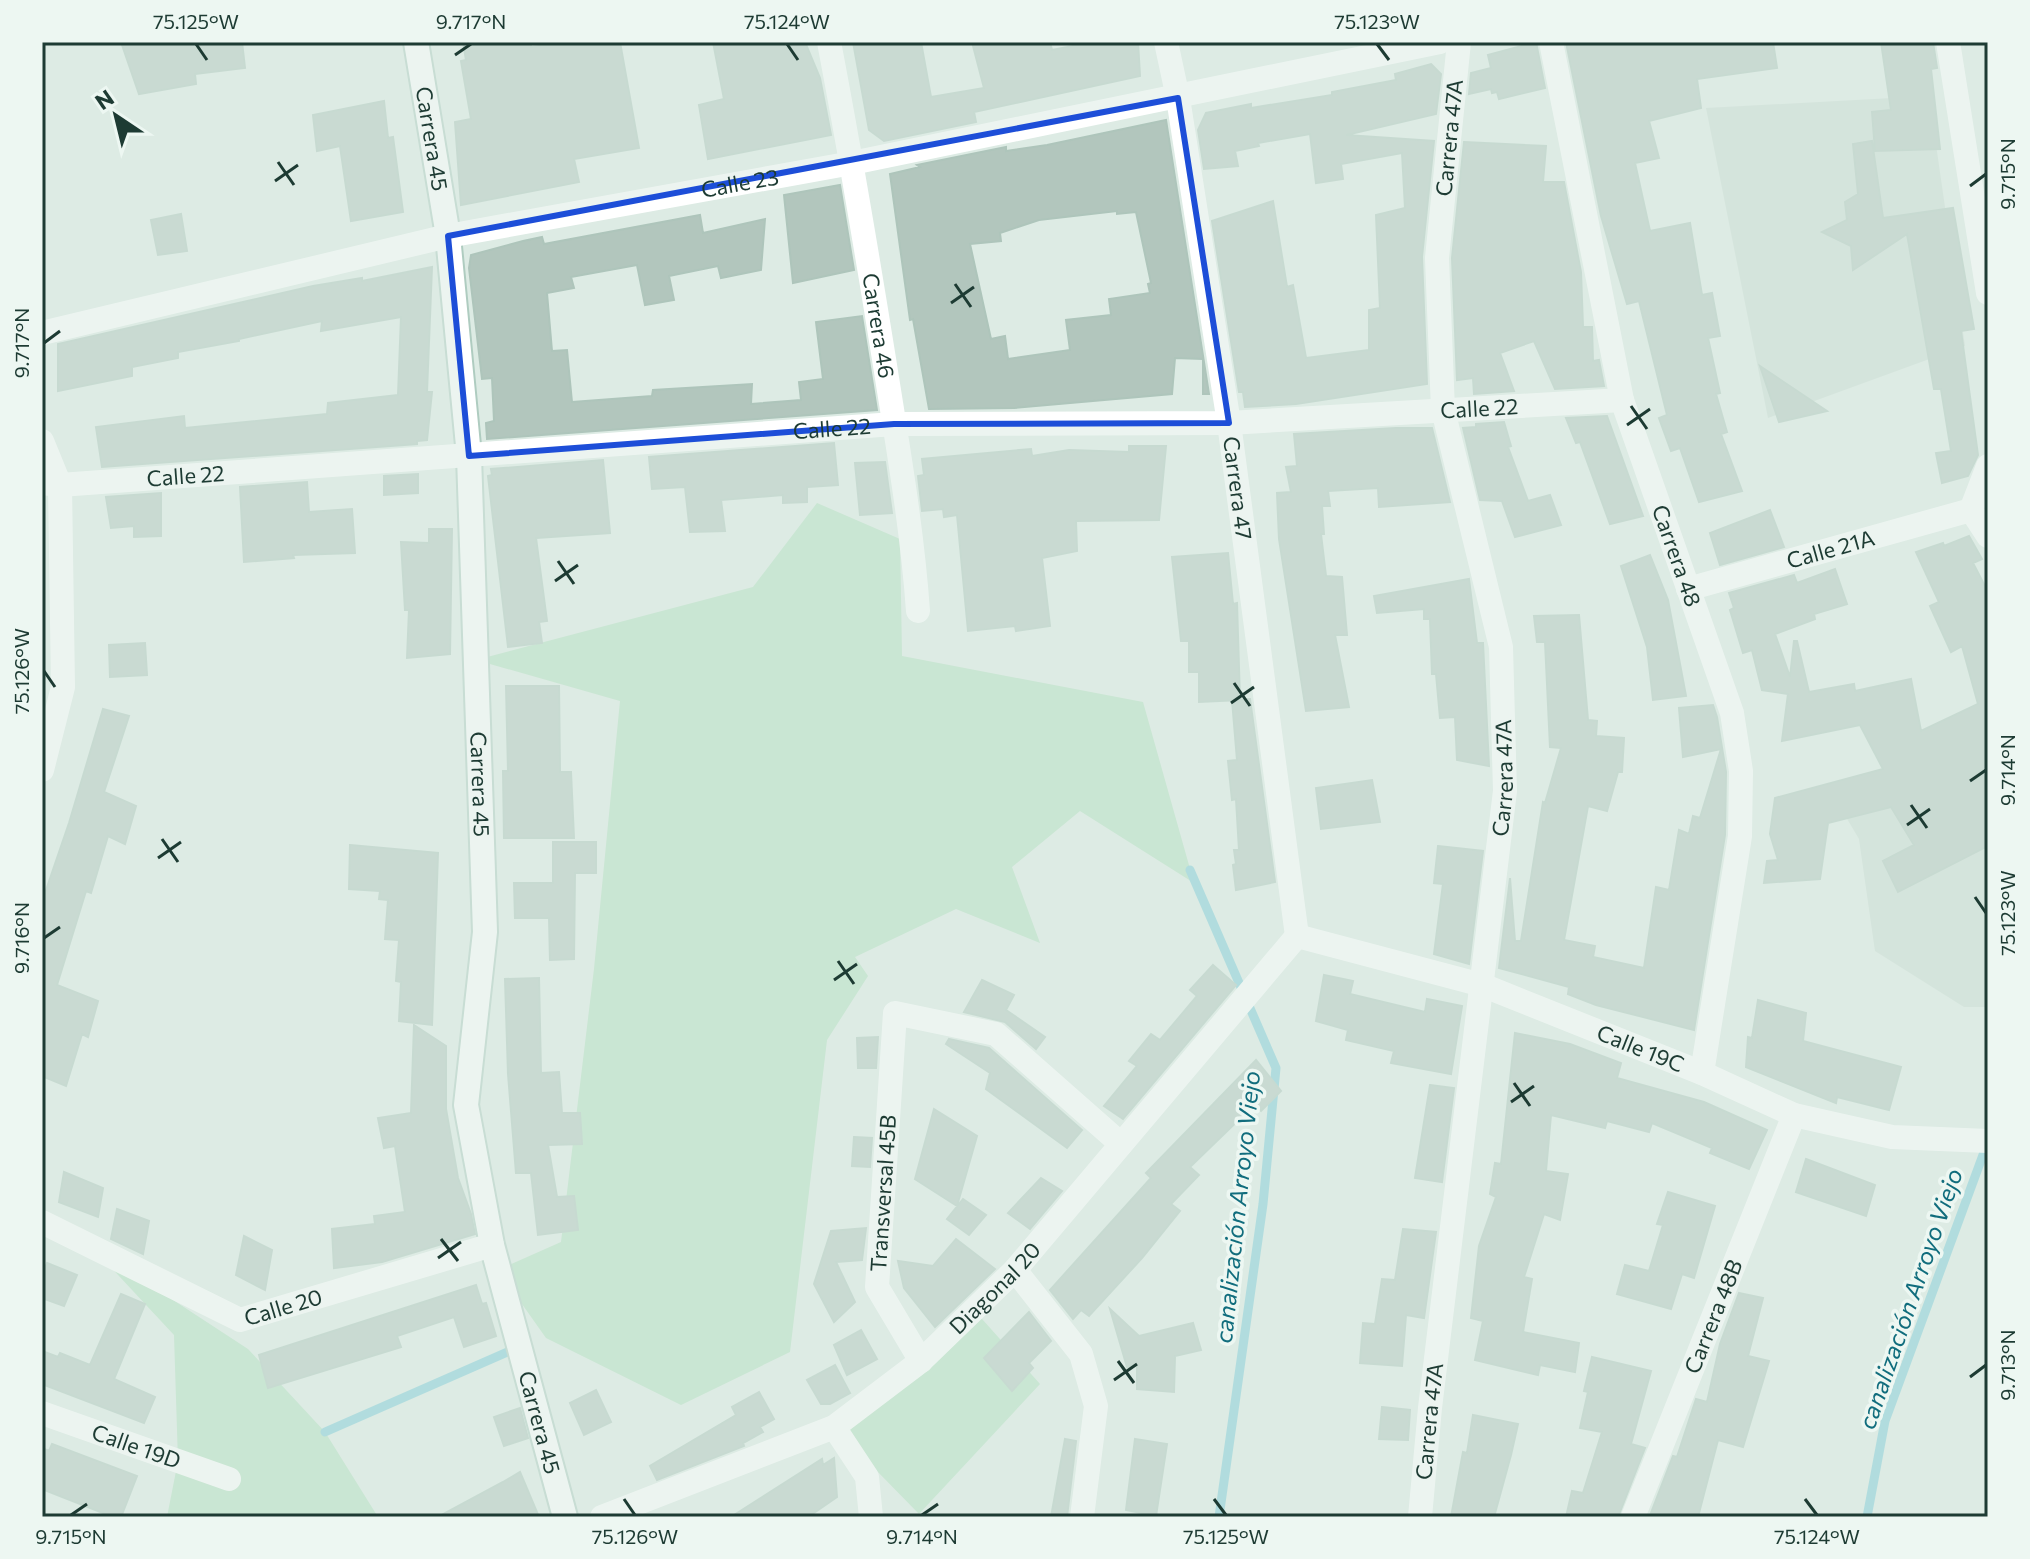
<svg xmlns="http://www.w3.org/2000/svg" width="2030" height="1559" font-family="Commissioner,sans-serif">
<rect width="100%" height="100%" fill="#ddebe4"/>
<path fill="#cbdbd3" d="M1929,96L1965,346L1768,418L1706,108Z
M1988,751V1007H1964L1875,951L1859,839L1843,812L1877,801L1912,819Z"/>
<path fill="#b2dfbe" d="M817,503L900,539L902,656L1143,702L1194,883L1080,811L1012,867L1040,943L956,909L855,957L868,976L827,1040L790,1352L681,1405L546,1338L498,1270L561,1242L594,969L620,701L476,660L753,587Z
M92,1247L248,1349L325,1432L378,1517H167L178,1461L174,1335Z
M974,1310L1040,1384L919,1514L834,1427Z"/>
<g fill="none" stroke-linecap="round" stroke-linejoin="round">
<path stroke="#7dcbd7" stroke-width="9" d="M1190,870L1276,1068L1263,1204L1219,1517
M325,1432L519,1347
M1867,1517L1885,1421L1987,1144"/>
</g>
<path fill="#b2c6bd" stroke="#aec5bb" stroke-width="2" fill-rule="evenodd" d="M121,42H242L245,68L195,74L196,84L139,94Z
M463,42H531V47L572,42H620L639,148L574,159L579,182L461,205L455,122L471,119L461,61L466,60Z
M713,42H805L820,78L831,135L708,159L699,105L724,99Z
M853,42H921L931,97L984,88L972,42H1050L1052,50L1093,42H1138L1140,76L974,112L976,122L884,141L869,130Z
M1536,42L1545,88L1499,99L1497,92L1492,93L1491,89L1469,94L1471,73L1491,68L1488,55Z
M1566,42H1773L1777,68L1697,79L1701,108L1649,121L1659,158L1635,163L1650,231L1690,223L1702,295L1712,293L1720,336L1708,338L1720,393L1716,394L1727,432L1721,434L1742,491L1699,502L1680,448L1671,451L1659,418L1667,415L1639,301L1627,304L1601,216Z
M1881,42H1933L1937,68L1931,69L1940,149L1875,151L1872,112L1891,110Z
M1431,64L1441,74L1436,114L1346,135L1434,141L1422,257L1427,384L1296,404L1245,407L1243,392H1239L1212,221L1273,201L1287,287L1293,285L1306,358L1369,350V310L1380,308L1376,215L1405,208L1402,153L1341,164L1343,179L1316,183L1310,134L1258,143L1259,146L1235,151L1238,166L1204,169L1198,130L1206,113L1251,104V108L1332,95V92L1396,80L1395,74Z
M384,101L388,138L393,137L403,212L351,221L340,146L317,151L313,115Z
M1166,120L1209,394H1203V359L1175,358L1172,394L1014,408L929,409L913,319L910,320L890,174L920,167L917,165L1006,147V151L1047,145ZM1117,211V214L1136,212L1151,283L1148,284L1150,293L1109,299L1111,315L1066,320L1070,350L1008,359L1005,336L991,339L970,244L1001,241L1000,233L1039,220Z
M1872,141L1883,218L1953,208L1974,329L1961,331L1978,455L1968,476L1942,483L1936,453L1951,451L1941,389H1934L1907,234L1853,270L1851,246L1822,232L1847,220L1845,202L1858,194L1853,144Z
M1464,142L1546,146L1543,182H1564L1581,272L1583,327H1592L1593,361L1599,360L1604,386L1555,389L1534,341L1500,353L1514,391L1474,394L1473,378L1457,380L1452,258Z
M840,185L854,270L793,283L784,195Z
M181,214L187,251L158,255L151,220Z
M700,215L703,233L765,219L761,270L721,278L718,266L669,276L674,300L645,305L637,265L571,277L574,288L547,293L552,351L567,350L572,402L652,396L653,390L752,384L751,404L801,400L799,382L823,379L816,322L862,316L877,410L487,439L486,423L494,421L492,378L482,379L469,268L471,255L523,241L542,237L544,244Z
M432,267L427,392H432L427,440L417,441V444L102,467L96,427L184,416L185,428L327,414L328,403L398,395L401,317L321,331L322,321L239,339V341L178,352V358L132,367V376L58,391V344L313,286L362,278V281Z
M1760,366L1827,411L1779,422Z
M1607,416L1643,516L1610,524L1580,442L1576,443L1566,418Z
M1504,422L1511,446L1508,447L1528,501L1550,495L1561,525L1515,537L1502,501L1480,500L1463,428L1476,427V424Z
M1396,428H1432L1450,502L1379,507L1378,488L1328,491L1330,506H1322L1324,534H1321L1326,576L1342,577L1347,635H1335L1349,707L1306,711L1279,539L1277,493L1291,492L1286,467L1297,466L1294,434Z
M834,443L838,485L807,487V502L783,503V495L721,500L725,531L690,532L685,487L652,489L649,457Z
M1129,446H1166L1159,520L1076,521L1077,551L1042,558L1050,626L1016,631L1015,626L968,631L957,515L944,517L943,509L922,511L918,476L924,475L922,459L1031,449L1032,456L1069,450L1129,452Z
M603,460L610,533L536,538L547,621L539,622L542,643L508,647L488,476L492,475L491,469Z
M885,462L892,513L860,515L855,463Z
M418,474V493L384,495V476Z
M307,482L309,512L352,509L355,553L293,555L294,558L244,562L240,487Z
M161,493V536L134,537V526L111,528L106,497Z
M1770,510L1784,547L1720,565L1710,533Z
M429,529H452L450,654L407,658L409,610H405L401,542L429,543Z
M1969,536L1982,559L1973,563L1988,592V846L1898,892L1883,861L1914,845L1891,807L1828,823L1820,879L1764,883L1767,861L1778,860L1770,834L1775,798L1883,769L1860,725L1782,741L1788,694L1762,690L1752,650L1743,653L1730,610L1734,608L1729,593L1794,575L1797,583L1835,569L1847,604L1814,614L1815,619L1775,634L1790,677L1794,641H1797L1809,692L1854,684L1855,691L1911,679L1921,731L1978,704L1962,646L1951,652L1930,606L1939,602L1916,552L1943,543L1944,546Z
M1228,553L1233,604L1237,603L1240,700L1199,702V672H1189V641H1181L1172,557Z
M1650,555L1668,600L1686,696L1653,700L1647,647L1621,566Z
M1469,579L1477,643H1483L1489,766L1457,760L1455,717L1440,718L1436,674H1432L1430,619H1424V609L1377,613L1374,596Z
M1579,615L1588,720L1597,721L1596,736L1624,738L1622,772H1618L1607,811L1588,806L1564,940L1595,946L1593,957L1644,968L1656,887L1669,890L1679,830L1689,834L1693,816L1700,818L1721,749L1683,757L1679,708L1713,705L1717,717L1726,772L1725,835L1694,1030L1596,1005L1568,994L1569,987L1499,968L1510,878L1515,941H1521L1543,802L1545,803L1561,748L1550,747L1545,642H1537L1534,616Z
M145,643L147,675L110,677L109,645Z
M506,686H559L560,772H571L574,838H504L503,771H508Z
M1250,699L1275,882L1236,890L1233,865L1236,864L1234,850H1239L1236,799L1232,800L1228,761L1237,760L1232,700Z
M103,709L129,716L104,792L136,806L125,844L108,836L91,893L86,891L57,985L98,1001L88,1037L82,1034L66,1086L42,1076V902L69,823Z
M1372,780L1380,822L1321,829L1316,788Z
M553,842H596V873H575L574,959L550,960L549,918H515L514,883H553Z
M350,845L438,853L432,1025L399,1021L401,982L396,981L399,940L385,939L388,900L379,899L380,891L349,889Z
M1438,846L1483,851L1469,964L1434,954L1443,884L1434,883Z
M1213,965L1236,985L1123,1119L1104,1106L1137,1066L1129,1061L1151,1034L1160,1040L1197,996L1190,990Z
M1324,975L1353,981L1350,994L1425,1012L1427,999L1462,1006L1451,1074L1391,1063L1394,1051L1346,1040L1348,1030L1316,1021Z
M539,978L541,1073L559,1072L562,1113H580L582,1144L548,1145L557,1197L574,1196L578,1230L538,1235L531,1173H516L508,1074L505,979Z
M982,980L1014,995L1006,1010L1045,1037L1036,1049L1005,1022L964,1012Z
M1758,1000L1806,1013L1803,1041L1901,1067L1889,1110L1837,1097L1836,1103L1746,1067L1748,1037L1752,1038Z
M414,1025L446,1046V1109L458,1178L471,1214L475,1234L382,1262L334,1268L332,1229L375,1224L374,1216L405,1212L395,1146L384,1148L378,1118L411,1113Z
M1515,1033L1570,1044L1621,1063L1617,1078L1704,1102L1767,1130L1749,1169L1710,1153L1712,1148L1652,1123L1649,1132L1607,1121L1605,1128L1551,1115L1546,1171L1568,1174L1560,1220L1544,1214L1524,1277L1532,1279L1523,1332L1579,1343L1575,1372L1540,1365L1538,1375L1475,1360L1483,1321L1471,1318L1479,1246L1496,1197L1490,1194L1495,1163L1501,1164Z
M878,1037L876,1068H858L857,1038Z
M949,1039L989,1048L1082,1130L1067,1148L986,1089L990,1073L946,1044Z
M1256,1060L1281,1091L1261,1111L1254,1105L1190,1167L1199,1175L1171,1204L1180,1211L1142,1258L1089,1316L1081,1310L1073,1319L1050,1290L1151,1178L1146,1173Z
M1430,1085L1454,1088L1442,1182L1415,1178Z
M934,1109L977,1136L957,1206L915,1179Z
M854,1137L872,1138L870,1167L852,1166Z
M1806,1159L1875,1185L1866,1216L1796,1192Z
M64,1172L103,1188L98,1217L59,1202Z
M1041,1178L1062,1191L1030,1229L1008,1213Z
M1668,1192L1715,1206L1694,1278L1682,1274L1671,1309L1617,1294L1625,1265L1649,1271L1663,1225L1657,1224Z
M963,1199L986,1215L969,1235L947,1219Z
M117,1209L149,1221L143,1254L111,1239Z
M866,1228L862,1260L836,1262L855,1302L834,1322L814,1284L831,1231Z
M1403,1229L1436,1232L1424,1318L1406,1315L1402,1366L1360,1363L1363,1323L1375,1324L1382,1279L1395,1280Z
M244,1236L272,1250L265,1290L236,1275Z
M956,1239L995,1269L935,1327L904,1288L898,1261L933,1266Z
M47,1263L77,1275L64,1306L42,1298V1275Z
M476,1285L482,1304L486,1303L496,1336L464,1347L454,1317L397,1336L401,1347L268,1388L259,1355Z
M1739,1293L1763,1298L1748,1356L1769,1361L1743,1447L1718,1440L1698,1517H1676L1651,1513L1673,1456L1677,1457L1696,1399L1707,1402L1720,1344Z
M121,1294L145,1304L114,1379L155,1397L144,1423L42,1384V1351L58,1357L60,1353L90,1365Z
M1110,1309L1139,1336L1193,1323L1201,1350L1175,1356L1174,1392L1137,1389V1365L1127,1367Z
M1029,1312L1051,1341L1029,1363L1033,1368L1012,1391L984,1358Z
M861,1330L877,1359L847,1375L834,1345Z
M1592,1357L1651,1371L1631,1444L1645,1448L1618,1517H1566L1572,1491L1583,1493L1602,1432L1580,1428L1588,1392L1584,1391Z
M835,1365L850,1393L830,1404H821L807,1380Z
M596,1390L611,1422L584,1435L570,1403Z
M759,1392L774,1419L760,1427L763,1432L743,1443L744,1446L657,1480L650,1466L736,1415L732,1407Z
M1382,1407L1410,1410L1408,1440L1379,1439Z
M520,1408L528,1438L504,1446L494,1417Z
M1473,1415L1518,1424L1511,1455L1494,1517H1451L1463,1452L1467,1453Z
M1065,1439L1076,1441L1067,1517H1051Z
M1135,1439L1167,1444L1156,1516L1126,1510Z
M52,1444L137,1476L121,1517H113L42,1489V1448L49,1451Z
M834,1458L837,1497L808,1517H731L822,1459L823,1465Z
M520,1472L539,1517H438L503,1482Z"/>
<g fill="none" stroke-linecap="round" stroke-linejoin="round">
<defs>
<g id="secondary">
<path id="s14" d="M416,42L448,236L469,456L485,932L466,1105L492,1245L565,1517"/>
</g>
</defs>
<use href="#secondary" stroke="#afccc0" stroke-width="28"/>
<g stroke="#fff" stroke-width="24">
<path id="s1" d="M829,42C849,147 867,253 884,359C897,442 912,526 918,611"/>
<path id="s2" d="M1166,42L1178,98L1229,423L1297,936"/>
<path id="s3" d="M1551,42L1622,400L1732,713L1741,771L1740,836L1702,1073"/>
<path d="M1948,42L1988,293"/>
<path id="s4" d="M42,333L448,236L852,163L1440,42"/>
<path d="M42,441L60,485L63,687L42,770"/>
<path id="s5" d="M42,483L60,485L894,424L1229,423L1622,400"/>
<path d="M1971,510L1988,466"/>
<path d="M1971,510L1988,536"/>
<path id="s6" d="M1688,589L1971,510"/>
<path id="s7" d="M1297,936L1482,985L1702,1073L1794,1115L1892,1137L1988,1141"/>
<path id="s8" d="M42,1222L240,1320L492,1245"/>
<path d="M1015,1270L1081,1354L1096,1406L1082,1517"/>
<path id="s9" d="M921,1361L877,1287L895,1013L996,1034L1121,1144"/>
<path id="s10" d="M42,1413L229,1479"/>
<path d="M834,1427L867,1477L871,1517"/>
<path id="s11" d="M602,1517L834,1427L921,1361L1015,1270L1297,936"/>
<path id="s12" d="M1420,1517L1430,1408L1505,791L1501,647L1443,410L1437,258L1459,42"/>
<path id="s13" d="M1633,1517L1794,1115"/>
</g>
<use href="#secondary" stroke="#fff" stroke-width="24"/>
</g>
<path d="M0 0H2030V1559H0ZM1178,98L1229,423L894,424L469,456L448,236Z" fill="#ddebe4" fill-opacity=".55" fill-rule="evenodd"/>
<path fill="none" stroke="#1d4ed8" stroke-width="6" stroke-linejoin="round" d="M1178,98L1229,423L894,424L469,456L448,236Z"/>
<path fill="none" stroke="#1d3b33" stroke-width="3" d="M196,44L207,60M787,44L798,60M1377,44L1389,60M455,55L471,44M278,162L294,185M275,181L298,165M1970,186L1986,174M955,284L971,307M951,303L974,287M44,343L60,331M1631,406L1647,429M1627,425L1650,409M558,561L574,584M555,581L578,565M44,671L55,687M1234,683L1250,706M1231,703L1254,687M1970,781L1986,770M1911,805L1927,828M1907,825L1930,809M162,839L178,862M158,858L181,842M1975,897L1986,913M44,938L60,927M838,961L854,984M834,980L857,964M1514,1083L1530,1106M1511,1102L1534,1086M441,1239L458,1261M438,1258L461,1242M1118,1361L1134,1383M1970,1377L1986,1365M1114,1380L1137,1364M624,1499L635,1515M1214,1499L1226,1515M1805,1499L1817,1515M71,1515L87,1504M922,1515L938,1504"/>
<g text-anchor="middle" stroke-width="7" stroke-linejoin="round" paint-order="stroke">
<g font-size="22" fill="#1d3b33" stroke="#edf7f2">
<text dy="8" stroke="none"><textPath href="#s12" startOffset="1392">Carrera 47A</textPath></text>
<text dy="8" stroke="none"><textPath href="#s14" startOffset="98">Carrera 45</textPath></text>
<text dy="8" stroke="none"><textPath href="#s4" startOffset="714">Calle 23</textPath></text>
<text dy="8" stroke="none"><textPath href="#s1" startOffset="288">Carrera 46</textPath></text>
<text dy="8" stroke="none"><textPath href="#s5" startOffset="1440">Calle 22</textPath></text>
<text dy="8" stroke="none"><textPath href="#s5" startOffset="792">Calle 22</textPath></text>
<text dy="8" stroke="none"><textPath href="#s5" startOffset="144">Calle 22</textPath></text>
<text dy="8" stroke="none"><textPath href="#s2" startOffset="452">Carrera 47</textPath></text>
<text dy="8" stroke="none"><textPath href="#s6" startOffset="148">Calle 21A</textPath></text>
<text dy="8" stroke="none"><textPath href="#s3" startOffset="530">Carrera 48</textPath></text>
<text dy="8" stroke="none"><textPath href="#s12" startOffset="744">Carrera 47A</textPath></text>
<text dy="8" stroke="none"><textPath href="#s14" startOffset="746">Carrera 45</textPath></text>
<text dy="8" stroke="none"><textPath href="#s7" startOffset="362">Calle 19C</textPath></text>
<text dy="8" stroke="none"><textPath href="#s9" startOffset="180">Transversal 45B</textPath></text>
<text dy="8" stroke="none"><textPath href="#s11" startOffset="462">Diagonal 20</textPath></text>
<text dy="8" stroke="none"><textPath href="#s8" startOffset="266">Calle 20</textPath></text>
<text dy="8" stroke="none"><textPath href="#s13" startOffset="216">Carrera 48B</textPath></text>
<text dy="8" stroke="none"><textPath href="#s12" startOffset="96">Carrera 47A</textPath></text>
<text dy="8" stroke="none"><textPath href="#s14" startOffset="1394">Carrera 45</textPath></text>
<text dy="8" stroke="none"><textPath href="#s10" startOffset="100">Calle 19D</textPath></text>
</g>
<g font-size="24" font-style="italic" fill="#116d7d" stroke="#edf7f2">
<text transform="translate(1238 1207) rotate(-84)" y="8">canalización Arroyo Viejo</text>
<text transform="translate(1911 1299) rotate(-71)" y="8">canalización Arroyo Viejo</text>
</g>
</g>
<rect width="2030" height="1559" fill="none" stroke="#edf7f2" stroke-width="88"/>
<g transform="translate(116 116) rotate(325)" stroke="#edf7f2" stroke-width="6" paint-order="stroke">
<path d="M0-6L14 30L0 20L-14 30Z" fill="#1d3b33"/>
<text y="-12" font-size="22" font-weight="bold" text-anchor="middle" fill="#1d3b33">N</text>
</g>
<rect x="44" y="44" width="1942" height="1471" fill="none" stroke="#1d3b33" stroke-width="3"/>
<g font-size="20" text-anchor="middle" fill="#1d3b33">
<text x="196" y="29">75.125°W</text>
<text x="471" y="29">9.717°N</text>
<text x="787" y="29">75.124°W</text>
<text x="1377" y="29">75.123°W</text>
<text transform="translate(2008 174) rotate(-90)" y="7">9.715°N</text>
<text transform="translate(22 343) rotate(-90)" y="7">9.717°N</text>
<text transform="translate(22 671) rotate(-90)" y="7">75.126°W</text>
<text transform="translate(2008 770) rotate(-90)" y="7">9.714°N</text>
<text transform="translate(2008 913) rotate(-90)" y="7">75.123°W</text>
<text transform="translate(22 938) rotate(-90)" y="7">9.716°N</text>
<text transform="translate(2008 1365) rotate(-90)" y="7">9.713°N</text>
<text x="71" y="1544">9.715°N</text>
<text x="635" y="1544">75.126°W</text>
<text x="922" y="1544">9.714°N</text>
<text x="1226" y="1544">75.125°W</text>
<text x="1817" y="1544">75.124°W</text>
</g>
</svg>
